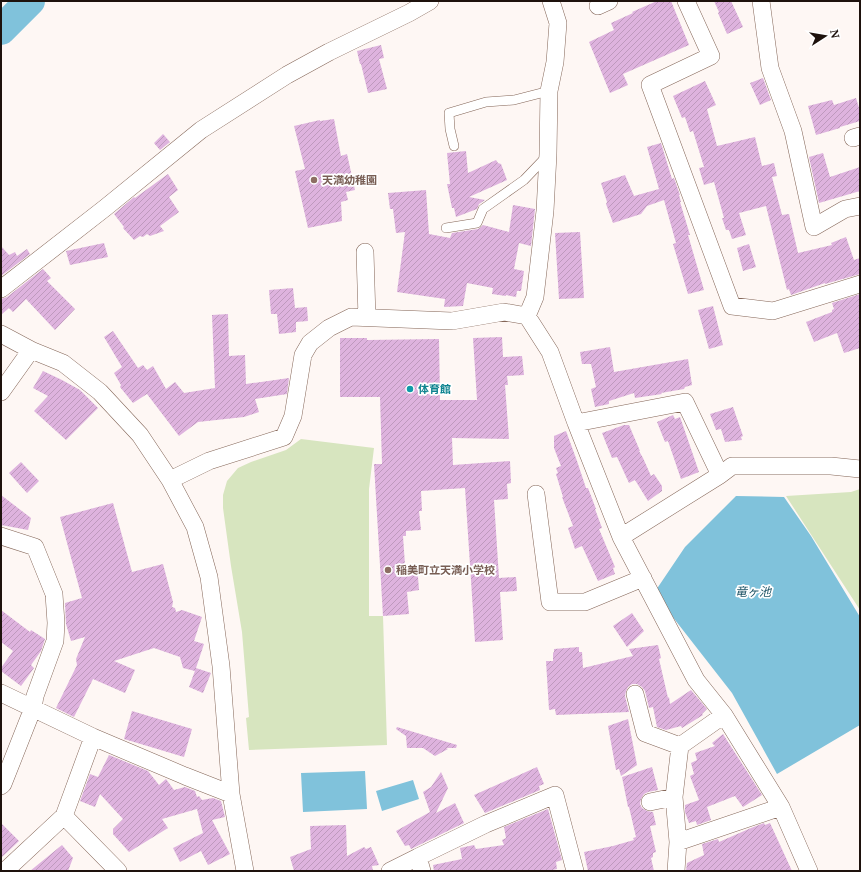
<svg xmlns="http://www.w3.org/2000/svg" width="861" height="872" font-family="'Noto Serif','Noto Sans JP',serif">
<defs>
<pattern id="building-hatch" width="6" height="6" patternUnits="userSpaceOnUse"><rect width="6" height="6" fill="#deb3de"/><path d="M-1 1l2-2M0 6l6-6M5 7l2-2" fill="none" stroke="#be99bd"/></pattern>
</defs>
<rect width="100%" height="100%" fill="#fef7f4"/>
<path fill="#d7e5bf" d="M301,439L374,448L369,489V616H383L387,745L249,750L246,718L249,717L242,632L231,566L223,508V495L227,481L238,468L251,462L286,450Z
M860,489V610L786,496L851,492Z"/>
<path fill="#80c2db" d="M736,496L784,497L811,536L860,617V725L777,774L732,693L654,593L685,547Z
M365,771L367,809L303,812L301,773Z
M413,780L419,799L382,811L376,791Z"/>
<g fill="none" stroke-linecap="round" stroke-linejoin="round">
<path stroke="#80c2db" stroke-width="30" d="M1,30L30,1"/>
</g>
<path fill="url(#building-hatch)" d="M657,1H671L689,45L623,74L628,85L610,93L589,42L614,30L611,23L633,13L632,12Z
M714,1H731L743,27L727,34L718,13L719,12Z
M381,45L384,58L379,59L387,89L368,93L361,64H360L357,51Z
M763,78L771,100L760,105L750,83Z
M705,81L716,105L707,109L717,146L755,137L762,166L774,163L777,176L772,177L782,215L789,214L798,253L832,245L831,243L846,237L854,260L860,258V274L825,284V283L791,295L789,289L787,290L766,206L739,213L746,235L732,239L729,230H726L722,218H724L714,182L704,185L699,168L704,167L693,131L690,132L685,117L682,118L673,96Z
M856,98L860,111V121L840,127V128L816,135L808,106L832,100L834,105Z
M334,119L341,156L347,154L355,190L346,192L348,200L341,202L342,221L308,228L295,171L305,169L294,126L320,120V121Z
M163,134L170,142L160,150L154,143Z
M661,143L672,179L674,178L680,195H679L681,202H680L690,235H688L704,290L688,294L673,244L676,243L664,200L647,206L641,214L613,223L606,204L607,202L601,183L625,175L634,196L659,189L647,147Z
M466,151L468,173L496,160L498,163L501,164L507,180L469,197L485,200L479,204L477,209L456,217L454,208H452L447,184H450L447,153Z
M823,153L830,177L860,167V191L819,203L809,157Z
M168,174L178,190L169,197L179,212L160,226L164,231L150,236L147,234L143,237L140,236L134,240L123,228L124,227L114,214L134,197L135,198Z
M426,190L429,234L450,238L452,233L478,229L481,227L483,225L509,232L513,205L535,209L531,246L519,243L514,269L524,271L521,291H517L516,297L506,295V296L492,294L493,288L467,283L463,306L444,307L445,299L397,292L405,232L396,233L393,209H390L388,193Z
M580,232L584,298L559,299L555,233Z
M104,243L108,257L70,265L66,251Z
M749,244L756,267L743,271L737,248Z
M1,246L9,255L15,252L17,256L27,249L30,254L1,276Z
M43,269L51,278L47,281L75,309L55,330L26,299L13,312L9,308L1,315V299L7,297Z
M293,288L295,308L307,307L308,321L296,322V332L279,334L277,314H271L269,290Z
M860,294V348L844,353L837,333L814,342L806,322L832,312V310L834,309L832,303Z
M713,306L723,345L709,349L698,310Z
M228,314L229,356L245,355L246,384L289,378L287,394L255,399L259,412L244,417L198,422L179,436L147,394L133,403L120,387L121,385L114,373L122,367L104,337L113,331L138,368L143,365L147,370L153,366L166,389L175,382L184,393L215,388L212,315Z
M502,337L503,357L522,356L524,375L507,376L508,385H505L509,439L452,438L453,465L510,461L511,483L507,484L508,499L494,500L499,578L516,577L517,591L500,592L503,640L475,642L465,488L421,491L422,511H419L421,530L406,531V536H403L405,565L417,564L419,590L407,592L409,614L383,616L374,464H382L380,397H340V338H367V340L439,339L440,400H477L473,338Z
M610,347L614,372L688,359L692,385L685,387L684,389L661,393L662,394L635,398L634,393L609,401V404L595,407L591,389L596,387L591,364H582L580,352Z
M43,371L62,380L80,390L98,408L66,440L34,411L48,396L33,388Z
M733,407L743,436L741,437L742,440L725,442L721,429L716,430L710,414Z
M673,415L675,419L680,417L699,472L681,479L668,441L665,442L657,422Z
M624,425H629L640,451H639L643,458L651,476L654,474L662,486V491L648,501L635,480L629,483L617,457L612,458L602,433Z
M566,431L577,461L586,488H588L596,509H595L602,528L599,529L615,567L613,568L615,574L598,581L582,546L575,549L568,528L573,526L562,497H563L556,474L558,473L556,468L561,466L554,448V436Z
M21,462L39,481L27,493L9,473Z
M1,495L31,518L28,530L1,525Z
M113,503L132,572L163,564L173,602L172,607L175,608L176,612L182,610L202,617L194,641L204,644L195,671L183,668L180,657L154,648L114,661L135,670L125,693L93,679L74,717L56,708L77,665L76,659L85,637L71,641L66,624L65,603L82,598L60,517Z
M1,610L30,632L31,630L45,639L41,651L31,665L34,668L21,686L1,671V668L13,651L1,642Z
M632,613L644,631L627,647L613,626Z
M658,645L661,658L659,659L668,698L669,697L670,704L691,690L707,709L702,714L703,715L682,728L681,726L666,730L657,727L653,707L649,708L645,691L642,687L637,684H632L628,687L626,691L625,696L629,712L556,715L555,709L549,710L546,661H553V652L554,653V649L579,647V652H582L583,668L633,656L629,649Z
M196,668L211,673L203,693L189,687Z
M132,711L192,729L184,757L124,739Z
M628,719L637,765L621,776L619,769L616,770L608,726Z
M397,727L457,745L456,748H446L448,749L435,756L423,748H407L406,736L396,729Z
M723,734L762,795L743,807L735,796L707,807L711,820L697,825L696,821L689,823L685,812V805L699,800L690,776L694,774L691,763L697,760L695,753L715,746L712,743Z
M109,755L148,771L159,785L166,779L174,790L185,787L195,791L197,797L199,796L202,800L213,798L221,801L225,817L212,820L230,854L208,865L201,851L180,862L173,848L203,833L197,809L162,819L168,828L129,852L113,834V829L123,819L100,794L95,807L80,801L90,774L98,777Z
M537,767L544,784L539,786L540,790L485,813L474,795Z
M652,767L658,790L648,792L644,794L641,799L640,804L642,808L647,811L653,812L656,825L650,826L656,852L653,853V857L651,858L654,871H588L584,852L613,846L634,840L633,838L636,837L629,807H628L622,777Z
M441,772L448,788L436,813L455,803L464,823L411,849L409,845L405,846L396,831L430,812L423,792L431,787Z
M548,809L562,860L556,862L557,869L548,871H434L433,865L462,859L460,848L474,845L476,849L504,845L502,840L506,838L504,827Z
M1,823L19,841L1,858Z
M764,823L765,825L770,823L792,871H686L687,863L704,855L702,844L718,839L719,842L751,828Z
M346,825L347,856L364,847L366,849L371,847L379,865L372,866L373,871H294L290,857L311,849L310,826Z
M62,845L73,858L68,871H30Z"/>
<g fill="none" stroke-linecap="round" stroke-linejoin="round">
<defs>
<path id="lane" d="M454,146L450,129L449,113L486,102L514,100L549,91
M446,228L477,223L483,209L524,180L547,156"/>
<path id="street" d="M686,1L711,56L650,85L732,306L773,311L860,284
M761,1L770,68L793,131L814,227L845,209L860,206
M598,6L609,1
M853,138L860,136
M365,252L367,318
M1,289L105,208L201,130L287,75L329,52L409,13L430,1
M527,316L535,297L545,211L548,154L549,91L555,62L558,23L551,1
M1,334L31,350L63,363L100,392L140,435L170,480L195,527L209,577L221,666L231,794L245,871
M1,392L31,350
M576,423L685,402L720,475
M170,480L209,461L284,437L293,416L303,355L310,343L329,328L351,317L452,321L504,312L527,316L550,352L576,423L621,537L696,680L724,715L781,807L809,871
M536,494L550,602H585L643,578
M1,536L35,547L54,594L56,623L55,641L35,696L33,708L3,784L1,786
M621,537L720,475L732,466H831L860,469
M1,693L93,737L185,776L231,794
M635,694L645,733L680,746
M650,802L674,797
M64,816L118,871
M678,842L781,807
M5,871L64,816L93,737
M390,871L418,857
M422,871L418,857L486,824L555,795L575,871
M676,871L678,842L674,797L680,746L724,715"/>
</defs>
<use href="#lane" stroke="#846658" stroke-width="10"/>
<use href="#street" stroke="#846658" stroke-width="18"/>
<use href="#lane" stroke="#fff" stroke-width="9"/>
<use href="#street" stroke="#fff" stroke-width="17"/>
</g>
<g fill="#8d6e63" stroke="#fff" stroke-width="1.5">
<circle cx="314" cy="180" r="4"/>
<circle cx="388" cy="570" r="4"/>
</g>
<circle fill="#0f9aa8" stroke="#fff" stroke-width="1.5" cx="410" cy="389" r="4"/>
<g text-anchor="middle" stroke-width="3.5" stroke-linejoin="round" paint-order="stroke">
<g font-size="11" font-weight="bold" fill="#785e54" stroke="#fff" text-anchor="start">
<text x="322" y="184">天満幼稚園</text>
<text x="396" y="574">稲美町立天満小学校</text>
</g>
<g font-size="11" font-weight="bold" fill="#0d838f" stroke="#fff" text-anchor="start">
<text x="418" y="393">体育館</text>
</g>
<g font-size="12" font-style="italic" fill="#1e5466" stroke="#fff">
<text x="753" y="596">竜ヶ池</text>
</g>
</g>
<rect width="861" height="872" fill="none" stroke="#1e120d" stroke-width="4"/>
<g transform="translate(825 36) rotate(78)" stroke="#ffffff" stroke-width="3" paint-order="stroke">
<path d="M0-3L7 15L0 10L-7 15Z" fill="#1e120d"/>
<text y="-6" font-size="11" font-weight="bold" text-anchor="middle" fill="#1e120d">N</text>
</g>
</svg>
